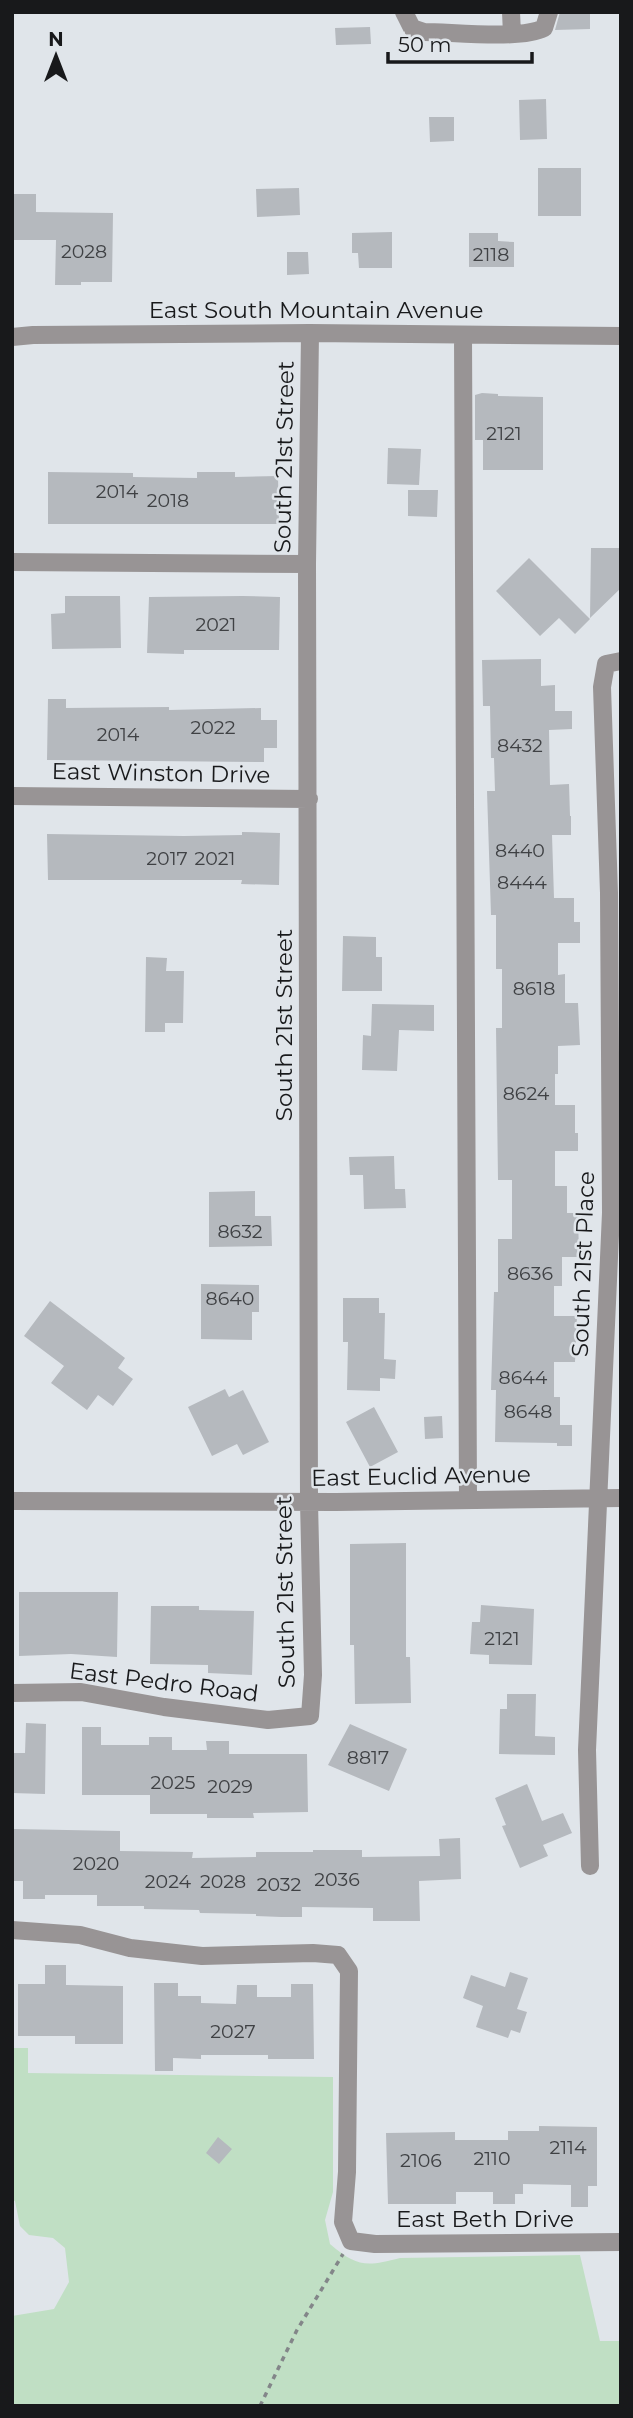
<svg xmlns="http://www.w3.org/2000/svg" width="633" height="2418" font-family="Montserrat,sans-serif">
<rect width="100%" height="100%" fill="#e0e5ea"/>
<path fill="#c0dfc4" d="M12,2048H28V2073L333,2077V2192L325,2220L330,2244C357,2267 366,2267 400,2258L580,2255L600,2341H621V2406H12V2316L54,2309L69,2282L65,2248L53,2238L29,2235L20,2226L15,2201L12,2200Z"/>
<path fill="#b5b9be" d="M560,12H590V29L555,30Z
M370,27L371,44L336,45L335,28Z
M546,99L547,139L520,140L519,100Z
M429,117H454V141L430,142Z
M538,168H581V216H538Z
M299,188L300,215L257,217L256,189Z
M12,194H36V212L113,213L112,282H81V285H55L56,240H12Z
M392,232V268H359L358,253H352V233Z
M469,233H498V241L514,242V267H469Z
M287,252H308L309,274L287,275Z
M482,393L498,394V396L543,397V470H483V440H475V395Z
M388,448L421,449L419,485L387,484Z
M48,472L133,473V477L197,478V472H235V477L278,476L279,524H48Z
M408,490H438L437,517L408,516Z
M591,548H621V588L590,618Z
M529,558L590,619L575,634L559,618L540,636L496,591Z
M65,596H120L121,648L52,649L51,614L65,613Z
M242,596L280,597L279,650H184V654L147,653L149,597Z
M541,659V686L555,685V711H572V729L549,730L550,785L569,784L570,816H571V835H552L554,898H574V922H580V943H558V975L565,974V1003H578L580,1045L558,1046V1074H555V1105H575V1133H578V1151H555V1186H567V1213H578L579,1257H562V1286H554V1316H577L575,1362H554V1397H560V1425H572V1446H557V1443L495,1442L496,1390H491L494,1292H498V1239H512V1180H498L496,1028H502V969H496V915H491L487,791H495L494,758H491L490,706H483L482,660Z
M48,699H66V708L169,707V710L261,708V720H277V748H264V762L47,760Z
M242,832L280,833L279,885L241,884L242,880H48L47,834L184,836L242,835Z
M343,936L376,937V957H382V991H342Z
M146,957L167,958L166,971H184L183,1023H165V1032H145Z
M372,1004L434,1005V1031L399,1030L397,1071L362,1070L363,1035L371,1036Z
M394,1156L395,1189H405L406,1208L364,1209L363,1175H350L349,1157Z
M255,1191V1216H271L272,1246L209,1247V1192Z
M201,1284L259,1285V1312H252V1340L201,1339Z
M343,1298H379V1313H385L384,1359L396,1360L395,1379L380,1378V1391L347,1390L348,1342H343Z
M50,1301L125,1358L118,1368L133,1379L113,1406L98,1395L87,1410L51,1383L64,1366L24,1336Z
M225,1389L229,1397L243,1390L269,1442L243,1455L237,1444L212,1456L188,1407Z
M374,1407L398,1452L370,1467L346,1422Z
M442,1416L443,1438L425,1439L424,1417Z
M406,1543V1657H410L411,1703L355,1704L354,1645H350V1544Z
M19,1592H118L117,1657L71,1654L19,1656Z
M481,1605L534,1609L532,1665L489,1664V1655L470,1654L472,1622H480Z
M151,1606H199V1610L254,1611L252,1675L208,1673V1665L150,1664Z
M507,1694H536L535,1736L555,1737V1755L499,1754L500,1709H507Z
M26,1723L46,1724L45,1794L12,1793V1753H25Z
M350,1724L407,1749L389,1791L328,1765Z
M82,1727H101V1745H149V1737H172V1750H207L206,1741H229V1754H307L308,1812L253,1813L254,1818H207V1814H150V1795H82Z
M527,1784L542,1821L563,1813L572,1833L543,1845L548,1856L520,1868L502,1826L506,1825L495,1798Z
M13,1829L120,1831V1851L193,1852L192,1858L256,1857V1852H313V1850H362V1857L440,1856L439,1839L460,1838L461,1879L419,1881L420,1921H373V1908L302,1907V1917H281L256,1916V1914L200,1913L199,1910L144,1909V1906H97V1895H45V1899H23V1881H12Z
M45,1965H66V1985L123,1986V2044H75V2036H18V1984H45Z
M510,1972L528,1978L517,2009L527,2012L520,2033L511,2030L508,2038L476,2027L483,2006L463,1998L471,1975L505,1987Z
M154,1983H178V1996H201V2003L236,2004L237,1985H257V1997H291V1984H313L314,2059H268V2055H201V2059L173,2058V2071H155Z
M539,2126L597,2127V2186H588V2207H571V2185L523,2184V2194H515V2204H493V2192H456V2204H388L386,2133L455,2132V2140H508V2131H539Z
M218,2137L232,2149L219,2164L206,2153Z"/>
<g fill="none" stroke-linecap="round" stroke-linejoin="round">
<path stroke="#838689" stroke-width="3.5" stroke-dasharray="5 5" stroke-linecap="butt" d="M260,2406L297,2330L343,2254"/>
<path stroke="#989495" stroke-width="18" d="M404,12L412,28L424,32C452,32 521,40 544,28L549,12
M511,12L512,34
M463,335L468,1500
M12,337L33,335L310,333L621,336
M12,562L307,564
M12,796L309,799
M12,1501L336,1502L621,1498
M12,1693L81,1692L164,1707L268,1720L310,1716L313,1675L309,1502L307,564L310,333
M590,1866L587,1750L611,1213L609,893L602,687L606,664L621,661
M12,1930L80,1935L130,1948L202,1956L313,1953L338,1955L349,1971L347,2172L343,2222L351,2241L375,2244L621,2242"/>
</g>
<g text-anchor="middle" stroke-width="5" stroke-linejoin="round" paint-order="stroke">
<g font-size="19" fill="#3f4144">
<text x="84" y="258">2028</text>
<text x="491" y="261">2118</text>
<text x="504" y="440">2121</text>
<text x="117" y="498">2014</text>
<text x="168" y="507">2018</text>
<text x="216" y="631">2021</text>
<text x="213" y="734">2022</text>
<text x="118" y="741">2014</text>
<text x="520" y="752">8432</text>
<text x="520" y="857">8440</text>
<text x="167" y="865">2017</text>
<text x="215" y="865">2021</text>
<text x="522" y="889">8444</text>
<text x="534" y="995">8618</text>
<text x="526" y="1100">8624</text>
<text x="240" y="1238">8632</text>
<text x="530" y="1280">8636</text>
<text x="230" y="1305">8640</text>
<text x="523" y="1384">8644</text>
<text x="528" y="1418">8648</text>
<text x="502" y="1645">2121</text>
<text x="368" y="1764">8817</text>
<text x="173" y="1789">2025</text>
<text x="230" y="1793">2029</text>
<text x="96" y="1870">2020</text>
<text x="337" y="1886">2036</text>
<text x="168" y="1888">2024</text>
<text x="223" y="1888">2028</text>
<text x="279" y="1891">2032</text>
<text x="233" y="2038">2027</text>
<text x="568" y="2154">2114</text>
<text x="492" y="2165">2110</text>
<text x="421" y="2167">2106</text>
</g>
<g font-size="23" fill="#18191b" stroke="#e0e5ea">
<text x="316" y="318">East South Mountain Avenue</text>
<text transform="translate(284 457) rotate(-89)" y="8">South 21st Street</text>
<text transform="translate(161 773) rotate(1)" y="8">East Winston Drive</text>
<text transform="translate(284 1025) rotate(-90)" y="8">South 21st Street</text>
<text transform="translate(583 1264) rotate(-88)" y="8">South 21st Place</text>
<text transform="translate(421 1476) rotate(-1)" y="8">East Euclid Avenue</text>
<text transform="translate(285 1592) rotate(-91)" y="8">South 21st Street</text>
<text transform="translate(164 1682) rotate(7)" y="8">East Pedro Road</text>
<text x="485" y="2227">East Beth Drive</text>
</g>
</g>
<rect width="633" height="2418" fill="none" stroke="#18191b" stroke-width="28"/>
<g transform="translate(56 56)" stroke="#e0e5ea" stroke-width="5" paint-order="stroke">
<path d="M0-5L12 26L0 18L-12 26Z" fill="#18191b"/>
<text y="-10" font-size="19" font-weight="bold" text-anchor="middle" fill="#18191b">N</text>
</g>
<path d="M388 52v10h144v-10" fill="none" stroke="#18191b" stroke-width="3.5"/>
<text x="398" y="52" font-size="21" fill="#18191b" stroke="#e0e5ea" stroke-width="5" paint-order="stroke">50 m</text>
</svg>
